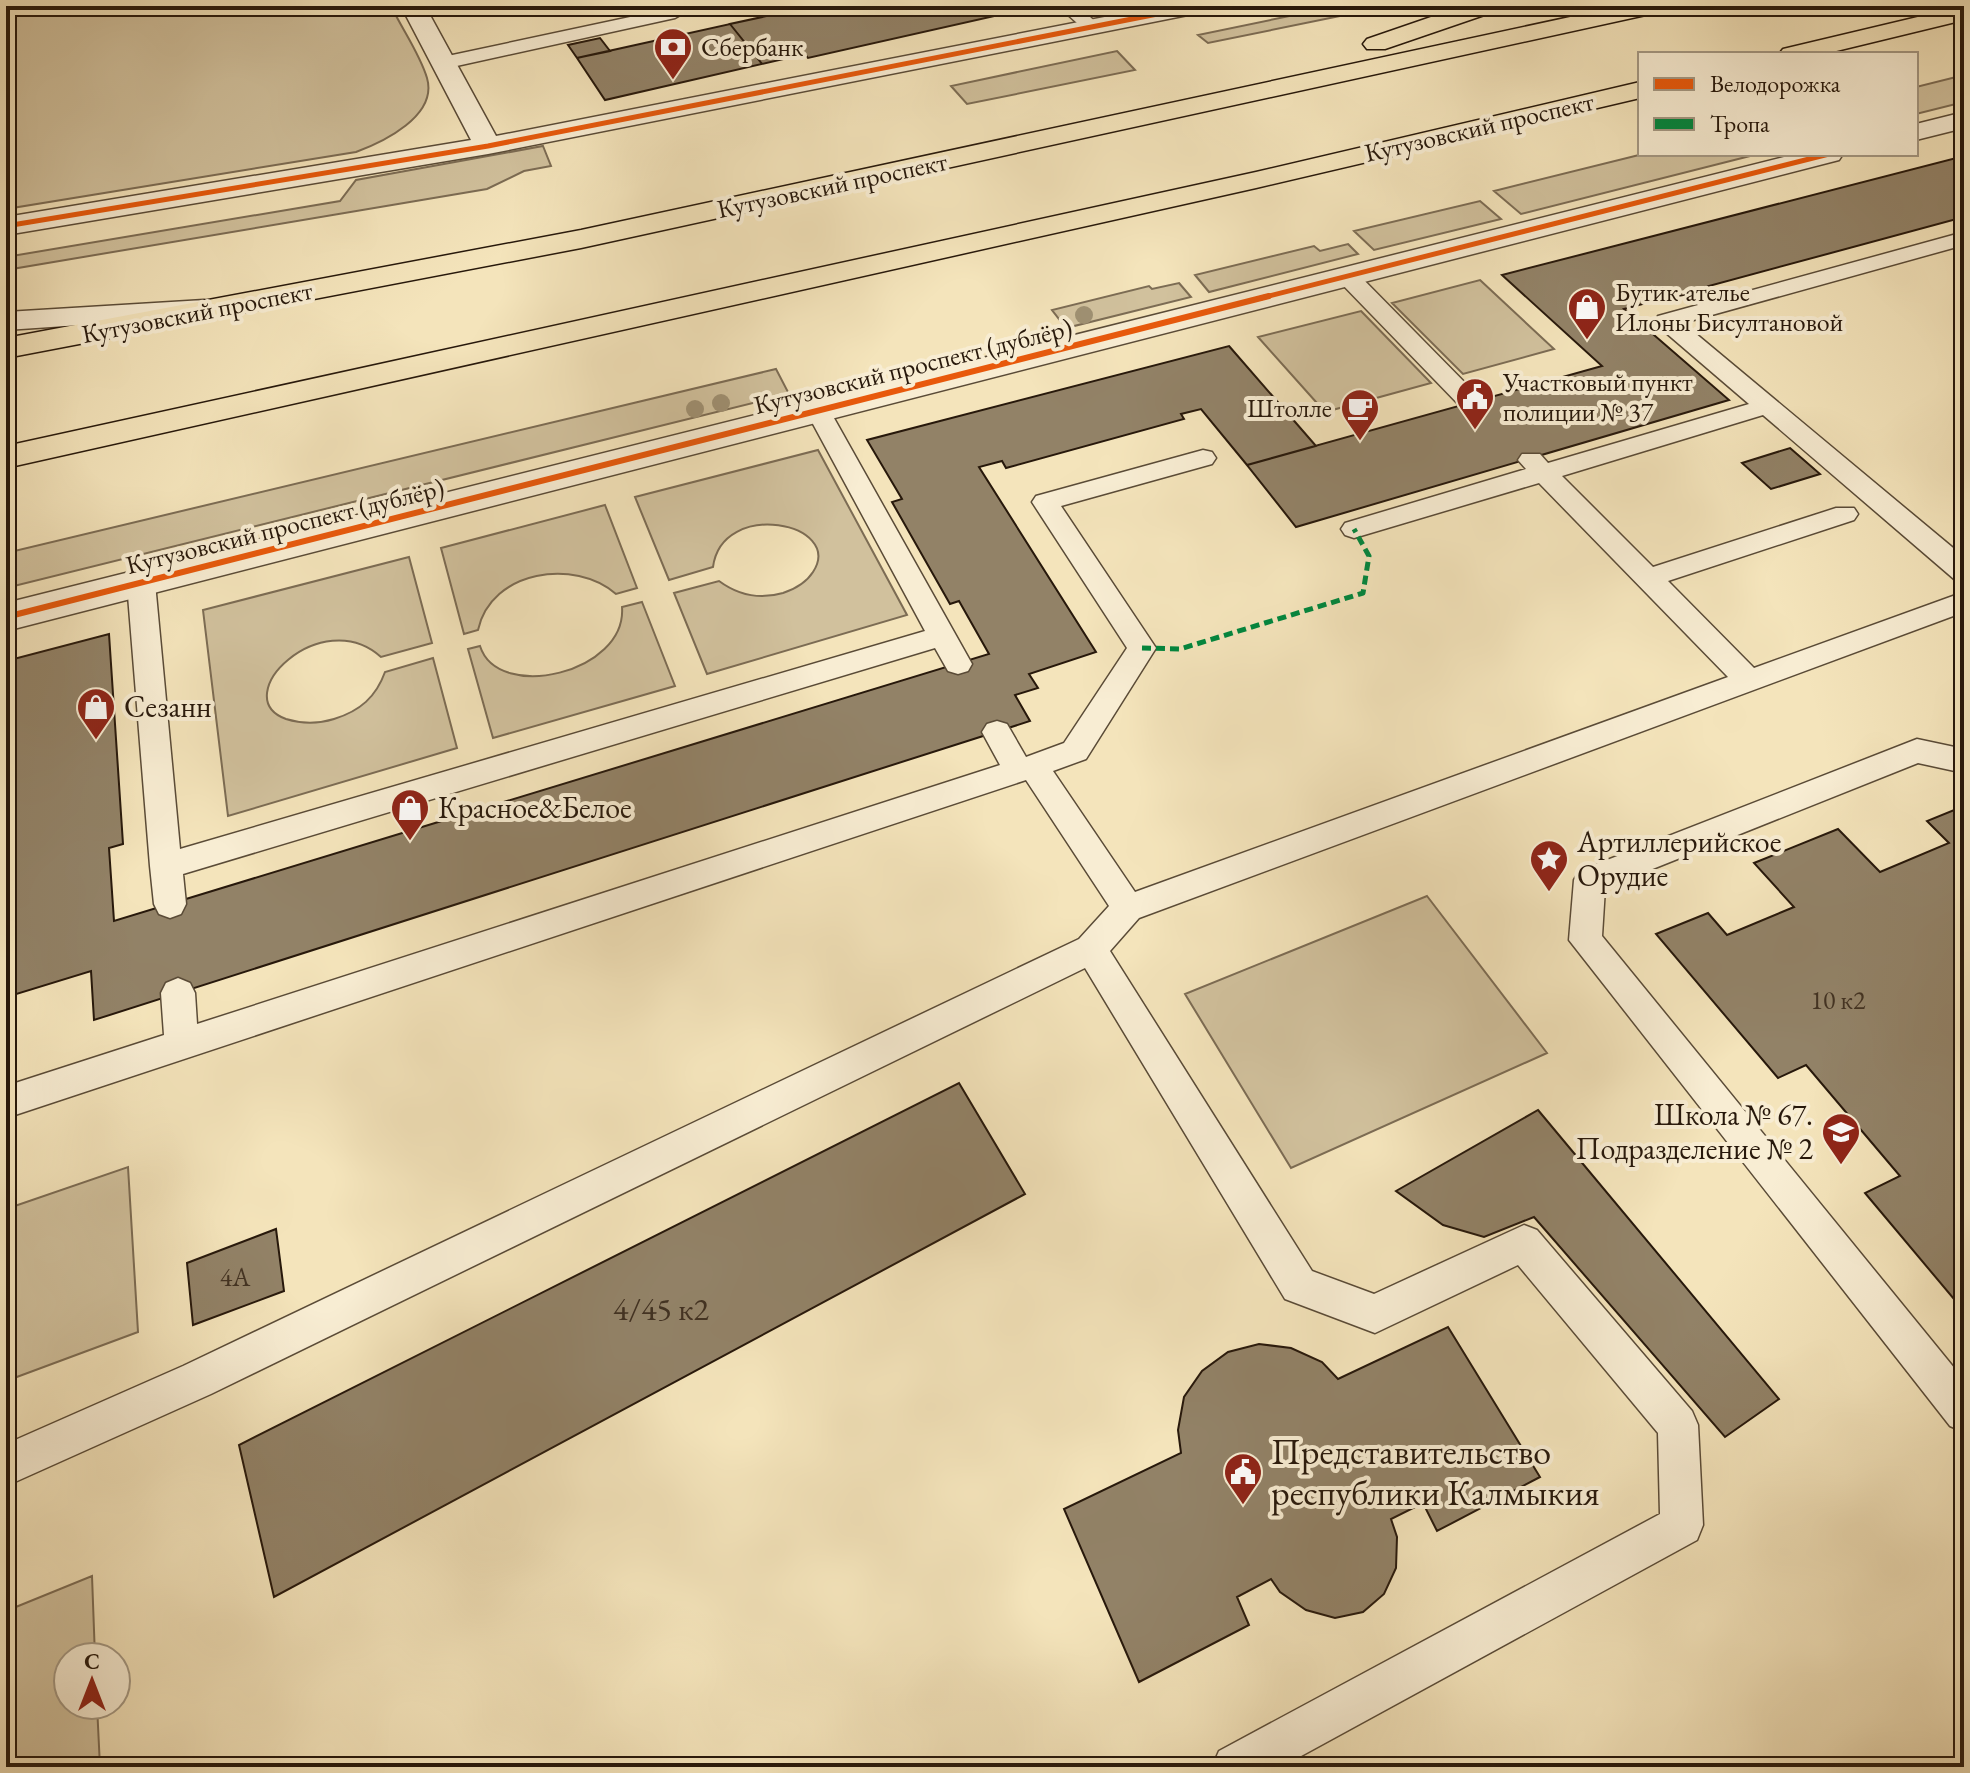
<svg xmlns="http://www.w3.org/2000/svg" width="1970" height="1773" font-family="'EB Garamond',serif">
<rect width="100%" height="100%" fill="#f4e4bb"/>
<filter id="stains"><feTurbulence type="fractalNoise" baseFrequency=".0025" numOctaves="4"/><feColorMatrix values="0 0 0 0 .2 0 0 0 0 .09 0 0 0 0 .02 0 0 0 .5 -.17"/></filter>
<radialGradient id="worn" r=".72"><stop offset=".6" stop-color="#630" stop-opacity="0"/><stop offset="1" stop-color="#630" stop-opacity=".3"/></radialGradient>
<path fill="#d1c19d" stroke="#7c6c54" stroke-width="2" d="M6,6H391C402,29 420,54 427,78C438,116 383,142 356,152L6,209Z
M1338,6H1389L1208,43L1198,35Z
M1117,51L1135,70L967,104L951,86Z
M1964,75V102L1916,114V87Z
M543,146L551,166L524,171L487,189L6,270V257L340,201L356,180Z
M1643,154H1758L1521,214L1494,191Z
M1480,201L1501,219L1374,250L1354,231Z
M1348,244L1358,254L1209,292L1195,275L1314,246L1320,251Z
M1480,280L1554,349L1463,374L1392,303Z
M1179,283L1191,297L1066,328L1052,310L1149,286L1152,289Z
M1361,311L1431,383L1325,412L1258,337Z
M776,369L789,394L6,588V553Z
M818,450L907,615L707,674L674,593L719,581C738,595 759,600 783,593C795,589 806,583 813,572C845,523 722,498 713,567L669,580L635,497Z
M605,505L637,588L616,594C575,558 491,570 478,630L464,634L441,548Z
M409,557L432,643L381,657C321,603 226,697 286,719C302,724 318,724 334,719C360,711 376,697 385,672L433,658L457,748L228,816L203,610Z
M642,602L675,686L493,738L468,649L480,646C498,703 627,673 622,607Z
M1427,896L1547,1053L1291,1168L1185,994Z
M128,1167L138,1332L6,1381V1209Z
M92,1576L95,1657H68V1705H97L100,1767H6V1611Z"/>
<path fill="#928267" stroke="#27180b" stroke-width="2" d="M813,6H989L999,15L808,58L805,54L762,64L730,24Z
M730,24L762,64L605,100L577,58Z
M600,38L610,51L577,58L568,45Z
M1964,156V217L1624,309L1729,400L1296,527L1247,465L1602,366L1502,275Z
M1229,346L1316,446L1247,465L1201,409L1181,414L1184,419L1006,468L1002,461L979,467L1096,652L1029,674L1038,688L1015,695L1030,721L94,1020L91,971L10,996L6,661L109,634L123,844L109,848L114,921L989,654L959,601L950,604L892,502L902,499L867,440Z
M1790,448L1820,474L1771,489L1742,463Z
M1964,806V1311L1865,1193L1900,1176L1806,1065L1778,1078L1656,934L1708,913L1727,935L1794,907L1754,863L1838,829L1880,872L1949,843L1927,821Z
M959,1083L1025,1194L274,1597L239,1445Z
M1538,1110L1779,1399L1725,1437L1534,1217L1484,1237L1443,1225L1396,1191Z
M276,1229L284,1291L193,1325L187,1263Z
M1448,1327L1540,1477L1437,1531L1423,1503L1391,1519L1397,1537L1396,1568L1384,1594L1363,1612L1335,1618L1306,1610L1280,1592L1271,1579L1237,1597L1249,1625L1139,1682L1064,1509L1181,1453L1178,1430L1184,1397L1202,1371L1228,1352L1259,1344L1291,1348L1322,1362L1338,1379Z"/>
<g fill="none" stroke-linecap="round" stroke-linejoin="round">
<defs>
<path id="service" d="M660,6H679L684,13L675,18L443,69L434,63L443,57L663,10Z
M1058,6H1078L1101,27L1098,31H1086Z
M1964,232V245L1683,323L1964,557V581L1954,579L1763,415L1562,476L1653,567L1836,508H1854L1858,514L1854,520L1668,581L1754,668L1964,592V612L1139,918L1110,951L1312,1271L1374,1294L1524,1225L1537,1230L1692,1411L1698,1425L1703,1525L1697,1540L1281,1767H1212L1219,1751L1660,1514L1658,1433L1518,1265L1375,1333L1285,1299L1085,968L211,1394L6,1486V1444L183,1366L1079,939L1109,906L1026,780L6,1118V1086L164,1035L161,993L166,983L178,978L190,983L195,993L197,1024L1000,765L982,732L987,724L997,721L1007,724L1026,757L1064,743L1127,648L1032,502L1036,496L1203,450L1212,452L1216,458L1212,464L1061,506L1156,648L1086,759L1053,771L1135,892L1728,677L1539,483L1354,538L1345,535L1341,529L1345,523L1526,469L1518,460L1522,454H1540L1548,463L1749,404L1658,326L1655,321L1658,316Z
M1347,269L1355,271L1480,398L1483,403L1480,408H1462L1339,281L1336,276Z
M818,403L830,411L972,664L968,671L958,674L948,671L935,648L183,874L186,904L181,914L170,918L159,914L154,904L150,866L127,583L131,576H151L155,583L180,849L925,631L806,411Z
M1917,739L1964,749V773L1918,763L1605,888L1602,936L1964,1380V1432L1950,1426L1569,940L1574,880L1579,871Z"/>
<path id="minor" d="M401,6H425L496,136L1161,6H1210L1198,13L488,154L6,235V217L471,140Z
M1964,112V128L1916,140V124Z
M1796,154H1843L1839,160L6,631V603Z"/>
<path id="tertiary" d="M204,300L215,302L220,309L215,316L6,330V312Z"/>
<path id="primary" d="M1463,6H1499L1496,11L1385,49H1367L1363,44L1367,39Z
M1621,6H1667L1655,13L581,248L6,358V338L581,230Z
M1964,6V20L1824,54H1779L1783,49Z
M1640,82V98L1256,188L6,468V446L1256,172Z"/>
</defs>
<use href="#service" stroke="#5a4b37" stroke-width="3"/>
<use href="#minor" stroke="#5a4b37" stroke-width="3"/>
<use href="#tertiary" stroke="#5a4b37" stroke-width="3"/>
<use href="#primary" stroke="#27180b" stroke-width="3"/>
<use href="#service" fill="#f8edd3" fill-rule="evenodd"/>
<use href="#minor" fill="#f8edd3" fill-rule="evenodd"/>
<use href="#tertiary" fill="#f8edd3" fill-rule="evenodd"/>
<use href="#primary" fill="#f4e4bb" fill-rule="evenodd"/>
<path stroke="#00873e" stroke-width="5" stroke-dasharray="9 5" stroke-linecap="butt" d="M1142,648L1180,649L1363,593L1369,556L1354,529"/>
<defs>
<path id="cycleway-far1" d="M6,226L488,146L1198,6
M1261,298L1829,154"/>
<path id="cycleway" d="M6,617L1269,296"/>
</defs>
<use href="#cycleway-far1" stroke="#f8edd3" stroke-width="8"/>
<use href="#cycleway" stroke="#f8edd3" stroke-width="10"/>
<use href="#cycleway-far1" stroke="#e8590c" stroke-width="5"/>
<use href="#cycleway" stroke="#e8590c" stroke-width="6"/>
</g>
<g fill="#9f9072">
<circle cx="1084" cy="315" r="9"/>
<circle cx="721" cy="403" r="9"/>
<circle cx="695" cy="409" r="9"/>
</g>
<defs>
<symbol id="bank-pin" viewBox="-11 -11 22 30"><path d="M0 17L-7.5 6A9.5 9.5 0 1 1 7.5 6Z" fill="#8f2418" stroke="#f8edd3"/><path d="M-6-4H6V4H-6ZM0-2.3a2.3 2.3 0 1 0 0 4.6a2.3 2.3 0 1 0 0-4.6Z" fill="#fff"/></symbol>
<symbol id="shop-pin" viewBox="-11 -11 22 30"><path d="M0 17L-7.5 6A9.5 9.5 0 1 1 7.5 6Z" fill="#8f2418" stroke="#f8edd3"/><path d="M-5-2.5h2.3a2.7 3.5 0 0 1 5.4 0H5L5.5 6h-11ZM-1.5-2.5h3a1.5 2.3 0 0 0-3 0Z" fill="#fff"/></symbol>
<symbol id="civic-pin" viewBox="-11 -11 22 30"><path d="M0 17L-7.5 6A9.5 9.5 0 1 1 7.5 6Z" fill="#8f2418" stroke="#f8edd3"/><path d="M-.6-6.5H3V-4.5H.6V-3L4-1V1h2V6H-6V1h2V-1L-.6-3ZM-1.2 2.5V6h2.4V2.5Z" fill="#fff"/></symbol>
<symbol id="cafe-pin" viewBox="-11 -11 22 30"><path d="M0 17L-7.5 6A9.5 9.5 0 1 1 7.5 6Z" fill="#8f2418" stroke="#f8edd3"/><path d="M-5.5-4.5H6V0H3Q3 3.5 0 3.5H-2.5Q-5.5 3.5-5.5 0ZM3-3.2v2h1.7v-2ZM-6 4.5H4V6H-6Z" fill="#fff"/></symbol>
<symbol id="sight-pin" viewBox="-11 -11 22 30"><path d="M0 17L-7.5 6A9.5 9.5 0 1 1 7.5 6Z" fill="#8f2418" stroke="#f8edd3"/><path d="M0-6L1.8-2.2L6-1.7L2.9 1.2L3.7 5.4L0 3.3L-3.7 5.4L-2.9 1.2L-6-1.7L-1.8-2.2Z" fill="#fff"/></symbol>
<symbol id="school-pin" viewBox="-11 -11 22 30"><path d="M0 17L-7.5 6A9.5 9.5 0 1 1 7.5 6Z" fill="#8f2418" stroke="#f8edd3"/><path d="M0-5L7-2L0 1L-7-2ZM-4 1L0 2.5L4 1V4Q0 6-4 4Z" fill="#fff"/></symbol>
</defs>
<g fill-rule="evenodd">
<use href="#bank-pin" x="651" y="25" width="44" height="60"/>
<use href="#shop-pin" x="1565" y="285" width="44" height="60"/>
<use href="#civic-pin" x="1453" y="375" width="44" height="60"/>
<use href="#cafe-pin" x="1338" y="386" width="44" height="60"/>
<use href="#shop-pin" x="74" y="685" width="44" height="60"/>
<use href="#shop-pin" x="388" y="786" width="44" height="60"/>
<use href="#sight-pin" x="1527" y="837" width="44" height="60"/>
<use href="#school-pin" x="1819" y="1110" width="44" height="60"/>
<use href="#civic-pin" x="1221" y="1450" width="44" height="60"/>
</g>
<g text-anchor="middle" stroke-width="8" stroke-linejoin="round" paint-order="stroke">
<g font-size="26" fill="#27180b" stroke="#f8edd3" text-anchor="start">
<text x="701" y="56">Сбербанк</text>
<text x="1615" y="301">Бутик-ателье<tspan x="1615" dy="30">Илоны Бисултановой</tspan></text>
<text x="1503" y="391">Участковый пункт<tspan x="1503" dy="30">полиции № 37</tspan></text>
<text x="1332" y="417" text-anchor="end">Штолле</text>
</g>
<g font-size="26" fill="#27180b" stroke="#f8edd3">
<text transform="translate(1479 127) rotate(-13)" y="9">Кутузовский проспект</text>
<text transform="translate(832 185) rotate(-12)" y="9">Кутузовский проспект</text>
<text transform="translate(197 312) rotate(-11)" y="9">Кутузовский проспект</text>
<text transform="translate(913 366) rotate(-14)" y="9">Кутузовский проспект (дублёр)</text>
<text transform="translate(285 526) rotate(-14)" y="9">Кутузовский проспект (дублёр)</text>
</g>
<g font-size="26" fill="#423222">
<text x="1838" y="1009">10 к2</text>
<text x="235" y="1286">4А</text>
</g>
<g font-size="30" fill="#27180b" stroke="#f8edd3" text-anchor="start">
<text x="124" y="717">Сезанн</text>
<text x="438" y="818">Красное&amp;Белое</text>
<text x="1577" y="852">Артиллерийское<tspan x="1577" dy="34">Орудие</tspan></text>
<text x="1813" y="1125" text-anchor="end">Школа № 67.<tspan x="1813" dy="34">Подразделение № 2</tspan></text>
</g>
<g font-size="32" fill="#423222">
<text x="661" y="1320">4/45 к2</text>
</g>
<g font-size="36" fill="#27180b" stroke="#f8edd3" text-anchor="start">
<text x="1271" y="1464">Представительство<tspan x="1271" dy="41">республики Калмыкия</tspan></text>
</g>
</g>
<rect width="1970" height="1773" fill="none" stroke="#f4e4bb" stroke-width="32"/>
<rect x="8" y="8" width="1954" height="1757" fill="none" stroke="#27180b" stroke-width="4"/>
<rect x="16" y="16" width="1938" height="1741" fill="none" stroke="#27180b" stroke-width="2"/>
<rect x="1638" y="52" width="280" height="104" fill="#f8edd3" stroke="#a49883" stroke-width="2"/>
<rect x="1654" y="78" width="40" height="12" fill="#e8590c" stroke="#a49883" stroke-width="2"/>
<text x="1710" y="92" font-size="24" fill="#27180b">Велодорожка</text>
<rect x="1654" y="118" width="40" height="12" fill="#00873e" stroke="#a49883" stroke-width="2"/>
<text x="1710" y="132" font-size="24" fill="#27180b">Тропа</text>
<g transform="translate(92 1681)"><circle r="38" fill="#f8edd3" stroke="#a49883" stroke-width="2"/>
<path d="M0-6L14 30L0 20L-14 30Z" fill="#8f2418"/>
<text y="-12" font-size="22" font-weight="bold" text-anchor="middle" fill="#27180b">С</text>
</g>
<rect width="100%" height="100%" filter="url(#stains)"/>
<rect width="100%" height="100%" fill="url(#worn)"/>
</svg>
